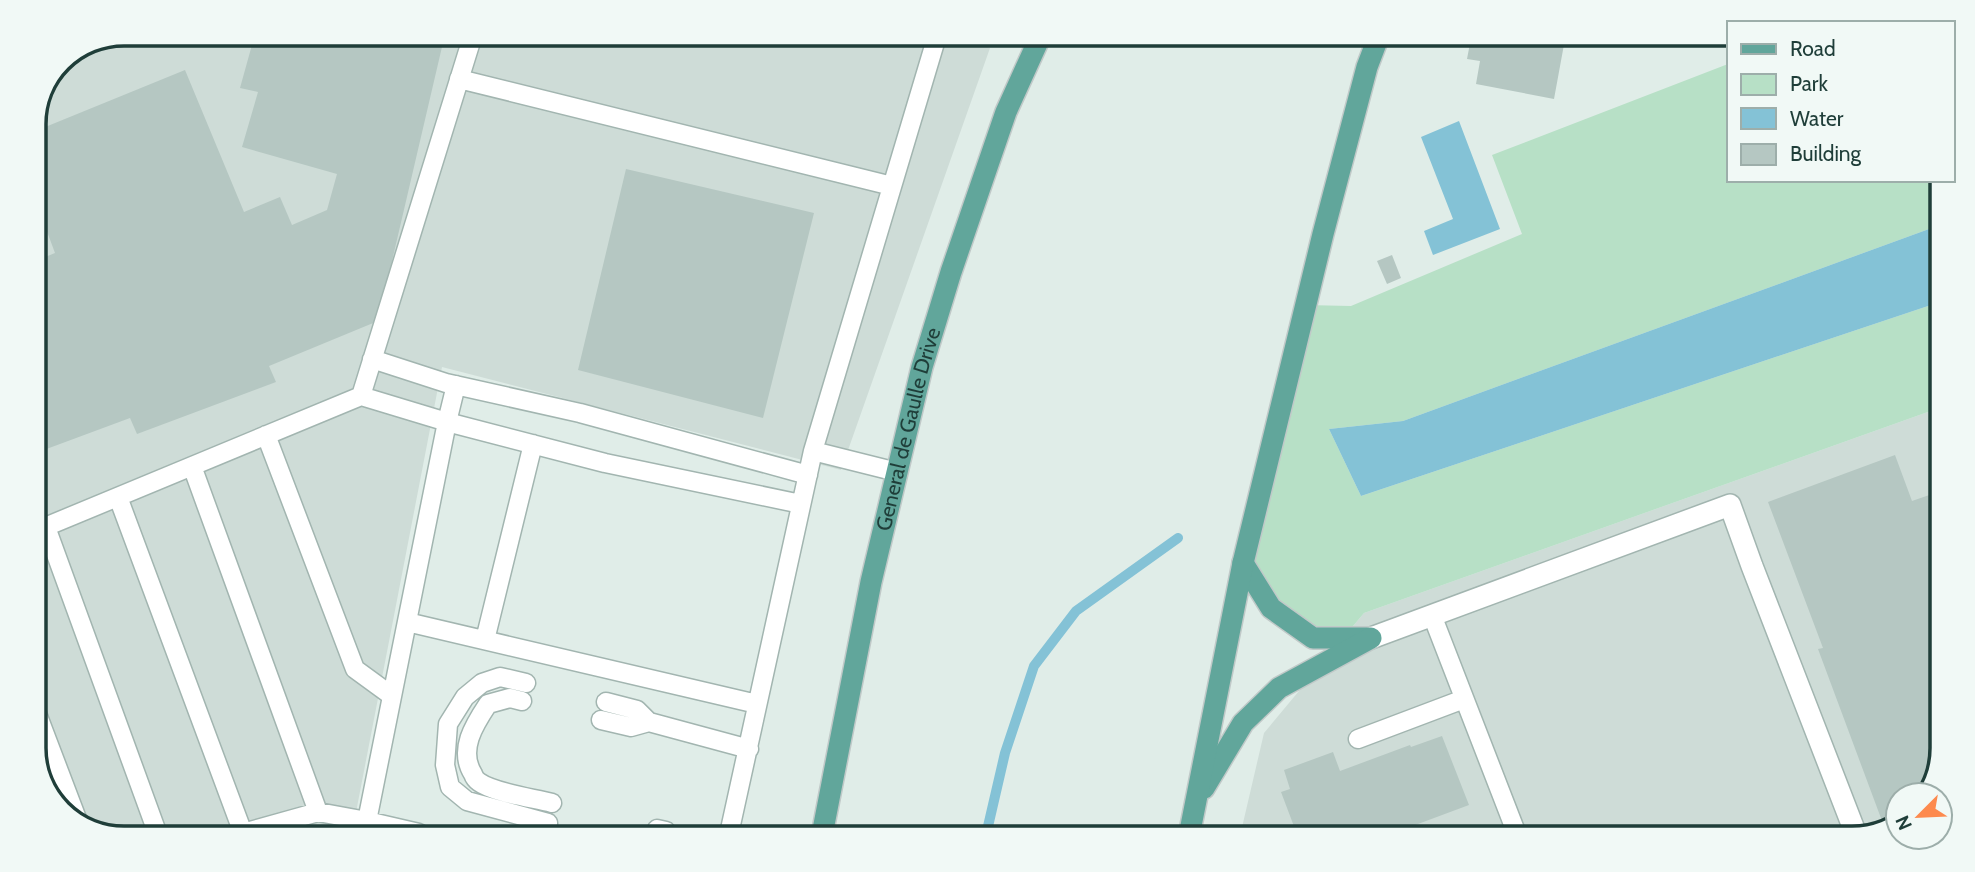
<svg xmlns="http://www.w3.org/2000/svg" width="1975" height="872" font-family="Cabin,sans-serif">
<rect width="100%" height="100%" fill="#e0ede8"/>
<path fill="#cedcd7" d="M124,33L954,36L990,48L841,470L442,367L352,833L89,832L52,803L33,755V118L60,59Z
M1939,408L1935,783L1925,795H1898V825L1852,839L1240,836L1264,733L1364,613Z"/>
<path fill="#b7e0c6" d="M1728,64V180H1941L1940,225L1403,421L1329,429L1361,496L1940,302L1939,408L1364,613L1343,638H1313L1243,563L1305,305L1351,306L1522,234L1492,155Z"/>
<path fill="#84c2d6" d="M1459,121L1500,229L1433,255L1424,231L1453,219L1421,137Z
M1940,225V302L1361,496L1329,429L1403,421Z"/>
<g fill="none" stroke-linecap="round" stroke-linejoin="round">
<path stroke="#84c2d6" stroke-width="10" d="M986,835L1005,753L1034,666L1076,611L1178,538"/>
</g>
<path fill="#b5c7c2" d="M255,34H445L378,321L269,366L276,382L137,434L130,418L33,454V262L55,253L33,194V132L185,70L244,212L280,197L292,225L327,210L337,174L242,147L258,92L240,88Z
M1471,38L1565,39L1554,99L1476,84L1480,61L1467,59Z
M626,169L814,213L763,418L578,370Z
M1392,255L1401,278L1387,284L1377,261Z
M1895,455L1912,501L1938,492L1935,783L1925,795H1898V825L1885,829L1818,649L1823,648L1768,502Z
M1442,736L1469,805L1383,837H1298L1281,792L1290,789L1284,770L1333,752L1340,771L1410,745L1411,747Z"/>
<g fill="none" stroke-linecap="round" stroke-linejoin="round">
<defs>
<path id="service" d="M459,79L892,186
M372,359L446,383L580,413L808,475
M361,396L447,422L605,463L801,504
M266,435L355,669L392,696
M813,451L897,472
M192,466L318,812
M118,497L243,833
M46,527L157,832
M33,532L361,396L473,35
M1432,615L1518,837
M407,622L757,704
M485,640L533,444
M526,683L500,677L482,683L465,697L448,724L445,765L450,787L467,801L548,823
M522,701L510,698L488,704C474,725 458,750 473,774C474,777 476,780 479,782C494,793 533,798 552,803
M606,702L637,710L649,722
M33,703L79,824
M601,720L631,727L649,722L749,749
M1358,739L1464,699
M657,829L666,831L668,834
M243,833L318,812L367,821L419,833
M370,833L367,821L447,422L456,385
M729,834L813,451L937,36
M1835,839L1854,831"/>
<path id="minor" d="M1371,638L1730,505L1752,566L1857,837"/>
<g id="primary">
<path d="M1243,563L1271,608L1313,638H1367"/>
<path d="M1204,788L1243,723L1279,688L1371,638"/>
<path id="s1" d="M822,835L871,582L922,367L951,272L1006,112L1040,37"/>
<path d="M1189,836L1243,563L1323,234L1367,67L1378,38"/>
</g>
</defs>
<use href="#service" stroke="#a2b5b0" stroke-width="21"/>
<use href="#minor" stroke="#a2b5b0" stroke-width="24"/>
<use href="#primary" stroke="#c0c9c8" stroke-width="24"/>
<use href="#service" stroke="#fff" stroke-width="18"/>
<use href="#minor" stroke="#fff" stroke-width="21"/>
<use href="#primary" stroke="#61a69b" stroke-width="21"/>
</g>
<g text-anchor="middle" stroke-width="5" stroke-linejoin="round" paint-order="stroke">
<g font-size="21" fill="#1f3e39" stroke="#f1f9f6">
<text dy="7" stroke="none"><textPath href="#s1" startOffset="415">General de Gaulle Drive</textPath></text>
</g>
</g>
<path d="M0 0H1975V872H0ZM124 46H1852A78 78 0 0 1 1930 124V748A78 78 0 0 1 1852 826H124A78 78 0 0 1 46 748V124A78 78 0 0 1 124 46Z" fill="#f1f9f6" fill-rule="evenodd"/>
<path fill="none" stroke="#1f3e39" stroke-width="3.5" d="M124 46H1852A78 78 0 0 1 1930 124V748A78 78 0 0 1 1852 826H124A78 78 0 0 1 46 748V124A78 78 0 0 1 124 46Z"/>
<rect x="1727" y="21" width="228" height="161" fill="#f1f9f6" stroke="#9daeaa" stroke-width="2"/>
<rect x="1741" y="44" width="35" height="10" fill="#61a69b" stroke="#9daeaa" stroke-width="2"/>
<text x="1790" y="56" font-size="21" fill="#1f3e39">Road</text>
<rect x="1741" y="74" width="35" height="21" fill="#b7e0c6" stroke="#9daeaa" stroke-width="2"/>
<text x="1790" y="91" font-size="21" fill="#1f3e39">Park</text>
<rect x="1741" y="108" width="35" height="21" fill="#84c2d6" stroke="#9daeaa" stroke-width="2"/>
<text x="1790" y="126" font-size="21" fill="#1f3e39">Water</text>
<rect x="1741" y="144" width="35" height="21" fill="#b5c7c2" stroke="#9daeaa" stroke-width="2"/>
<text x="1790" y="161" font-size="21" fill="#1f3e39">Building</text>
<g transform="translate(1919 816) rotate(246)"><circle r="33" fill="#f1f9f6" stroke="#9daeaa" stroke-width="2"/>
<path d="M0-5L12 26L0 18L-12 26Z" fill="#fd8a4e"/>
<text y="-10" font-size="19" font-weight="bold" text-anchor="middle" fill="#1f3e39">N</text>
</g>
</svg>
